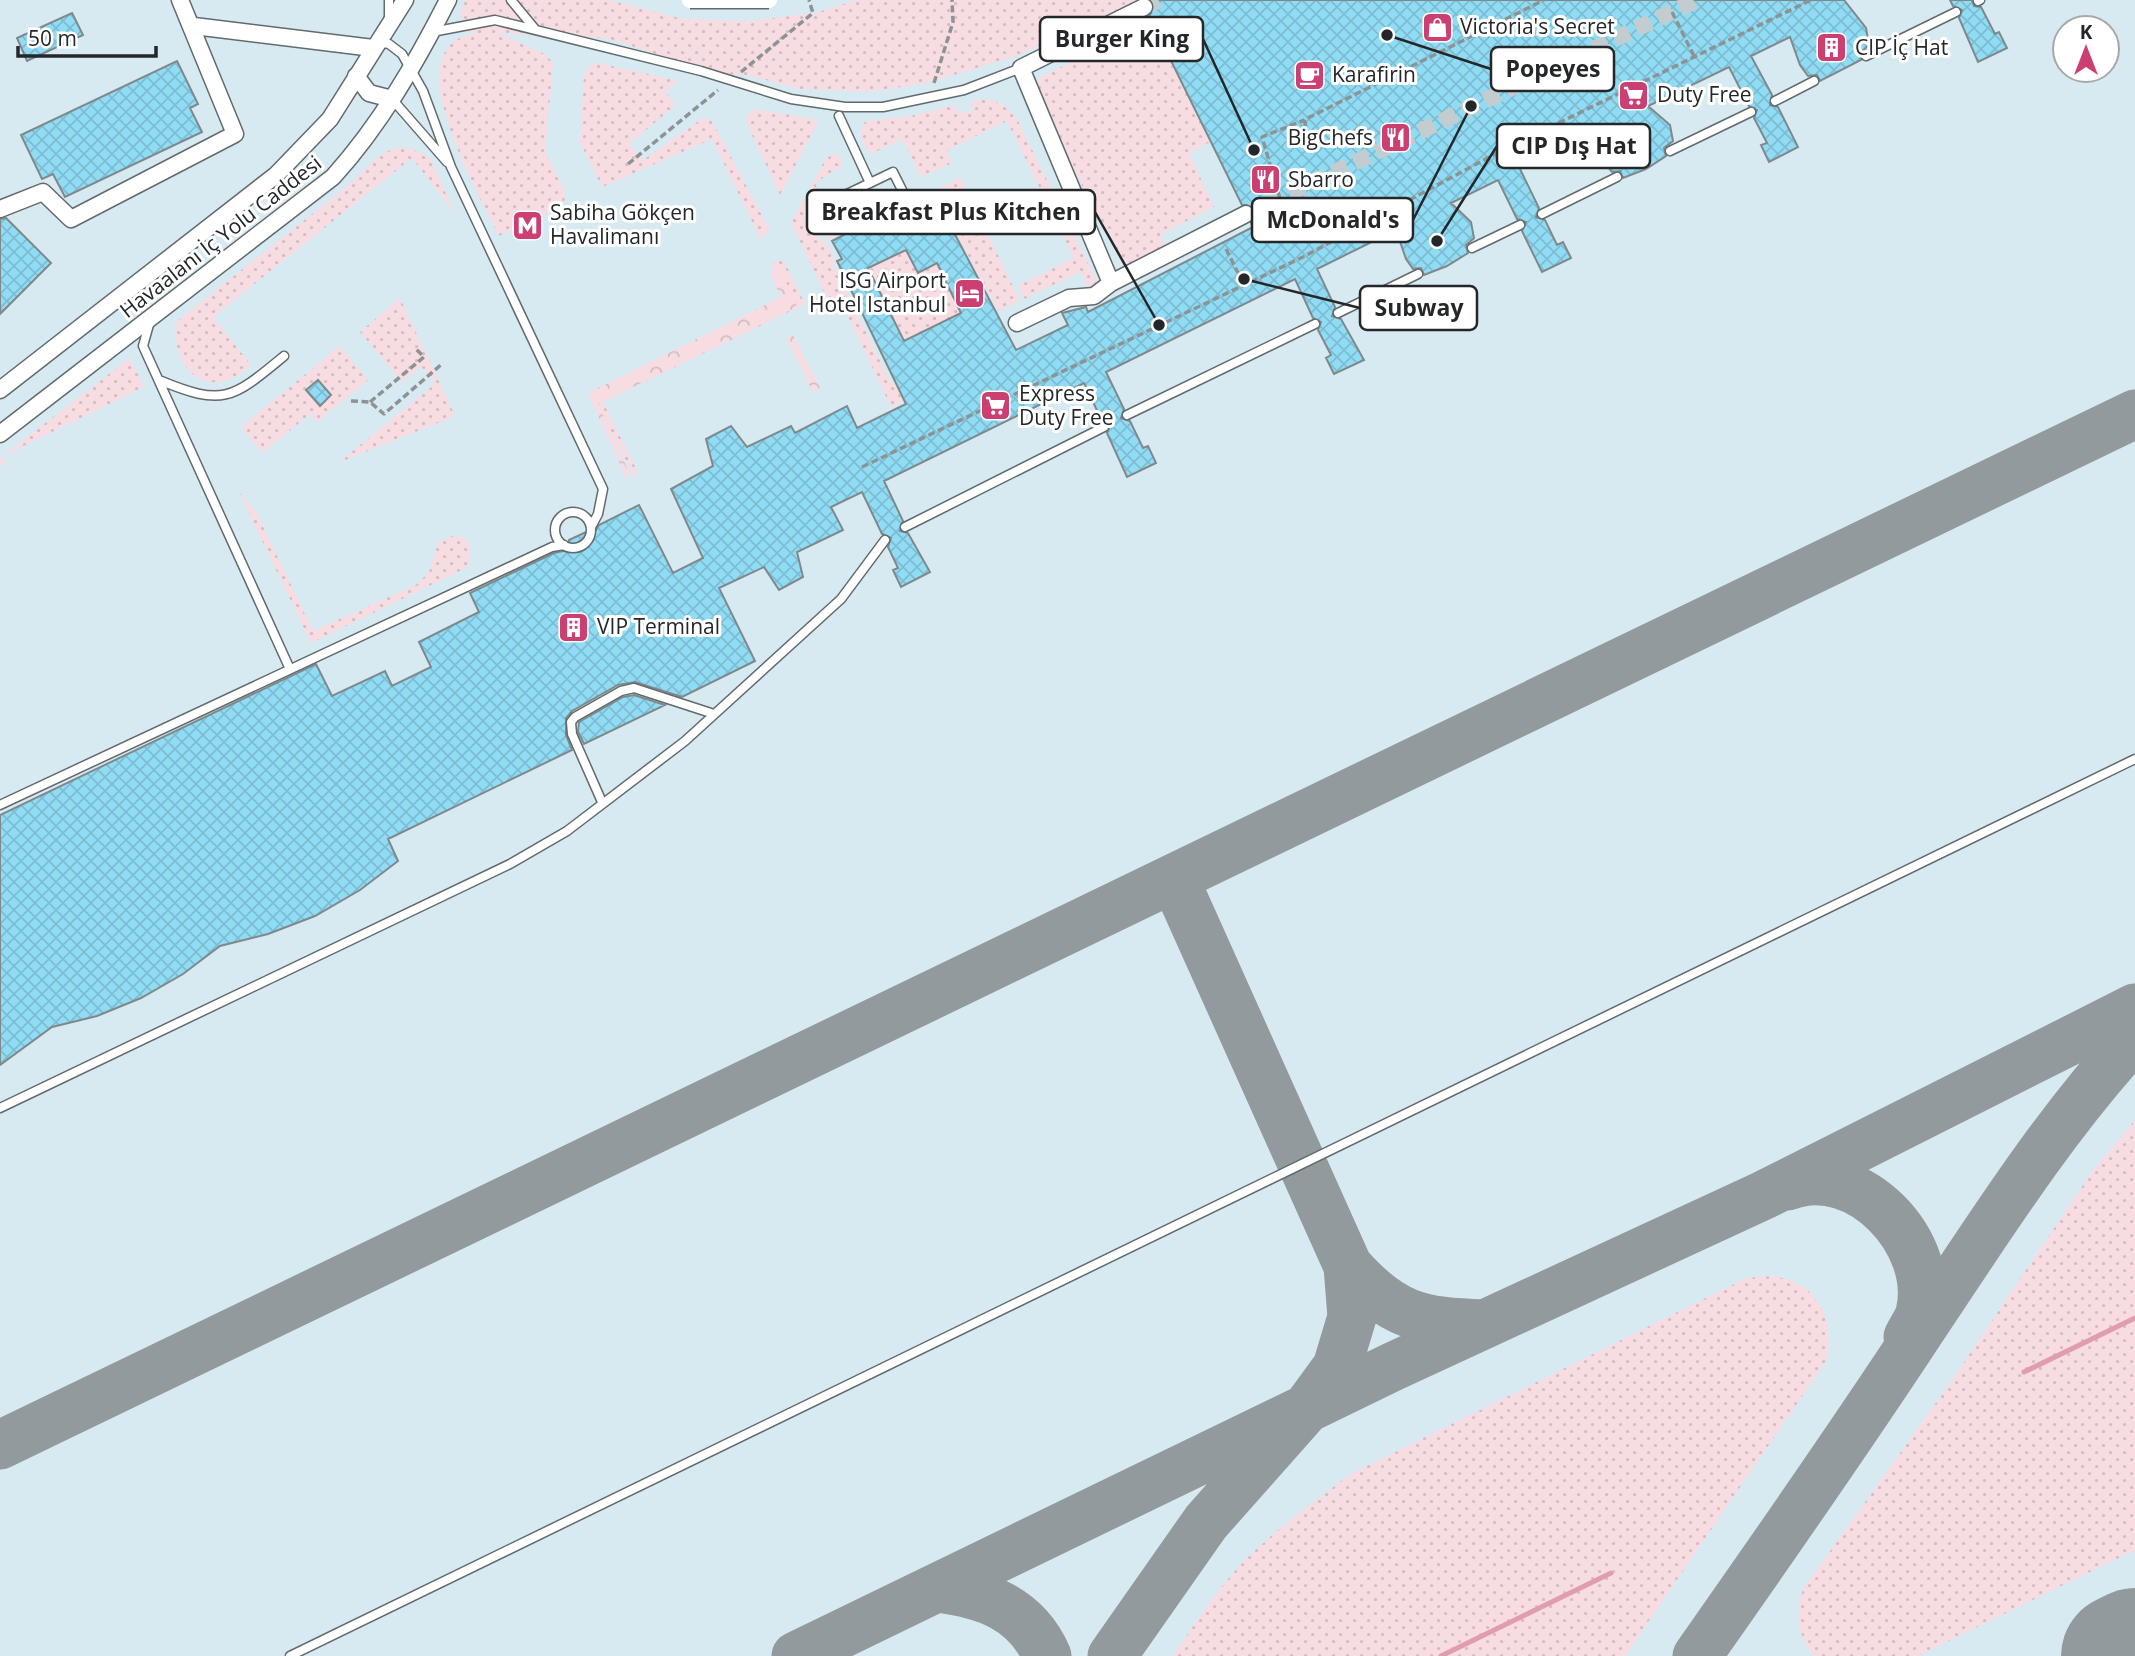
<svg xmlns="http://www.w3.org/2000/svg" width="2135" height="1656" font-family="'Open Sans',sans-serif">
<defs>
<pattern id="grass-dots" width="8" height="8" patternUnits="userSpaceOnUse" patternTransform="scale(1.75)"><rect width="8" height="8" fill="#f7dce2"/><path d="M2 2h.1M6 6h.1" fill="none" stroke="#d4bdc2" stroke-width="1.8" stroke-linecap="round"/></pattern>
<pattern id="forest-crowns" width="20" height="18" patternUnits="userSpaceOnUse" patternTransform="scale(1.75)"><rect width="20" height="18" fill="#f7dce2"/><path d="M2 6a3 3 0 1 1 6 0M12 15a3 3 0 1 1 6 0" fill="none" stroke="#d4bdc2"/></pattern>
<pattern id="building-cross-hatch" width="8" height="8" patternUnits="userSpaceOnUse" patternTransform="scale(1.75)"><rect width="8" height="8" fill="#91dcf5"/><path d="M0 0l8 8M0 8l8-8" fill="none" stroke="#7dbdd2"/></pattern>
</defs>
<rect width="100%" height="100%" fill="#ebf6f9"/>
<path fill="#d7eaf1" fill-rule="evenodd" d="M0,0H2135V1656H0ZM2065,28H2107V70H2065Z"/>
<path fill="url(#grass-dots)" d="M465,0H609L683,19L750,21L815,13L857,0H1138L1016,56L923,84L866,92L801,89L747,75L717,74L607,38L498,33L547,55L553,64L545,151L566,194L563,205L499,236C481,196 389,44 477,33L469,32C461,21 459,13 465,0Z
M1151,22L1210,142L1189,153L1214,207L1161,234L1166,248L1125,269L1040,104L1035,85L1039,78Z
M598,63L679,81L665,91L675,106L629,144L643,160L703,118L712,121L769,229L761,240L712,139L602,187L580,142L584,74L590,65Z
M988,99L1004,105L1017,119L1097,282L1088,288L1080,272L1024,299L1018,286L1074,258L1007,121L947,150L952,163L921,177L902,139L871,154C862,144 856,130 866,121L911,116L955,105L958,114L973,110L971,101Z
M754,109L819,120L780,195L746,122L747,115Z
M407,147L430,158L455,214L412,158L213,317L251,365C244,370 236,378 228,380C191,392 170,351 177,321L350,184L378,157L392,149Z
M838,153L842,166L815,183L838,234L828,240L824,232H819L818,236L822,242L825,241L835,261L832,263L891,383L894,382L903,401L891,407L842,304L825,294L791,223L826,158Z
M960,177L1020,301L998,311L934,192Z
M906,250L918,272L937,263L961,313L904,341L868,268Z
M783,259L805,304L603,402L638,473L633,475L592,393L787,297L771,265Z
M400,298L455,416L338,463L435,384L421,366L402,382L360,332Z
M340,346L368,380L317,422L310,414L262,453L241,427Z
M130,358L144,387L3,456L5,463L0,466V458Z
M239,492L255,510L313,631L416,585L429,572L438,542L452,536L465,538L471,550L468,567L311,643Z
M2135,1120V1550L1918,1656H1814C1797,1636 1795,1613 1803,1589L1948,1386L2091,1173Z
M1772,1276C1816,1281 1837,1319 1826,1361L1625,1656H1173C1196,1622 1219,1586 1248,1557C1279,1527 1314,1502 1349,1475L1728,1287L1747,1278Z"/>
<path fill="url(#forest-crowns)" d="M773,262L778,263L797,307L598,404L631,477L626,478L588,393L781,297L771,276Z
M793,335L820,388L813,392L786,338Z"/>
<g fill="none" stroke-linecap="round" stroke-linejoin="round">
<path stroke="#df9dae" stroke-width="5" d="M2024,1372L2135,1318
M1441,1656L1611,1573"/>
<path stroke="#939a9d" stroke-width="49" d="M1788,1186C1858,1159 1937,1243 1920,1313C1918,1321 1911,1330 1908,1337
M1348,1266C1392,1316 1420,1322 1485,1324
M0,1445L2135,414
M937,1588C985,1594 1026,1608 1047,1656
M796,1656L1392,1367L1764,1195L2135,1008
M1112,1656L1206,1522L1307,1408L1337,1367L1352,1317L1348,1266L1174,878
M1697,1656C1773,1548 1849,1439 1922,1328C1989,1228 2053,1126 2135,1037"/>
<path stroke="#939a9d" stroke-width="124" d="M2123,1656L2135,1650"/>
</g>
<path fill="url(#building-cross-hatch)" stroke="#7f898c" stroke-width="2" fill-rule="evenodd" d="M1151,0H1844L1866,28L1869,45L1860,53L1861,60L1820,81L1817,75L1808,76L1800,65L1790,37L1751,56L1772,95L1770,105L1778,107L1798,147L1769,162L1761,145L1767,143L1754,118L1757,110L1749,106L1729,67L1648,106L1670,125L1673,141L1664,148L1666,156L1646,169L1623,178L1620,171L1612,172L1604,162L1594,133L1520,169L1539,208L1536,217L1545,220L1557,245L1563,242L1571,258L1542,272L1522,231L1526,222L1517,219L1498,180L1451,203L1471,222L1474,238L1466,245L1468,253L1447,266L1424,275L1421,268L1413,269L1406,259L1396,230L1317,269L1335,307L1332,316L1341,319L1364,360L1334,374L1326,358L1331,355L1318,330L1321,322L1313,318L1295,279L1106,372L1124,409L1121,418L1130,421L1143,448L1148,446L1156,463L1127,477L1107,433L1110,425L1102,421L1084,383L884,481L903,521L900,531L908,533L930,572L901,587L893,570L898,568L888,547L891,538L882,534L862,492L831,507L843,530L797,552L803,577L779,590L764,567L719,588L755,661L682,697L635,682L618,685L572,711L566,718V735L572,750L388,839L398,861L360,890L315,916L268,934L220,946L183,974L141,998L97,1016L52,1027L0,1065V815L316,664L332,696L385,671L392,686L431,667L419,642L479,612L470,593L554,553L568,550L569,540L586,532L594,533L599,525L639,505L673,573L703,558L671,489L713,466L706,439L731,426L747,447L791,426L795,433L847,406L857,428L906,404L837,261L842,259L832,241L857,228L864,229L932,191L1016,350L1068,325L1062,313L1086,307L1088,312L1253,227L1251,223L1255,219L1256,210L1251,205H1242L1149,16L1154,8ZM906,250L918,273L937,263L961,313L904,341L868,268Z
M1950,0H1972L1974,6L1981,7L1995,34L1999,32L2007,48L1978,62L1959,18L1962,10L1953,6Z
M72,13L83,35L27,61L17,38Z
M177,61L198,104L190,108L202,132L65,197L53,174L42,179L21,135Z
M6,218L51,263L0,314V219Z
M318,380L331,395L320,406L306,390Z
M634,695L665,705L584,744L578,732L579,722L623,697Z"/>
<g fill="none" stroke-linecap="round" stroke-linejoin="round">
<path stroke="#c3cdcf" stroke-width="16" stroke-dasharray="16 8" stroke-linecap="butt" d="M1144,7L1159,0
M1246,214L1697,0"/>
<defs>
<path id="lane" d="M389,0V22
M511,0L535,29
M1978,1L1980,0
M432,32L495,20L701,71L791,99L845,107H883L964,90L1021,68
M377,42L389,44L402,54L423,91L451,167L603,489L598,514L591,527
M1866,56L1956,12
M392,99L447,162
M1775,101L1814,81
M839,116L870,183
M1670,151L1751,112
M893,172L907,200L861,223L847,194Z
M1542,214L1617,177
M1472,248L1520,225
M1338,313L1418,274
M150,321L143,346L289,667
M159,380C224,407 232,399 284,356
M1127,415L1315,324
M555 530a18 18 0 1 1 36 0a18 18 0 1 1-36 0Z
M905,527L1104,427
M602,802L572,734L571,722L575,717L621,691L634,688L714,714
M0,805L552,547L564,545
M0,1108L510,864L567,831L685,741L841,599L885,540
M290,1656L2135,759"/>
<path id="street" d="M194,26L373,48
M356,76L369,93L392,99
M0,209L43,192L71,219L235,134L180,0
M1111,283L1021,68L1144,7
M1017,323L1069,298L1094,296L1111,283L1246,214
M0,390L276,175L330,119L405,0
M0,434L333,177C380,125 416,63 448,0"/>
</defs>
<use href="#lane" stroke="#616a6d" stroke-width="11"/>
<use href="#street" stroke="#616a6d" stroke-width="19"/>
<path stroke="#8c9395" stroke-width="3.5" stroke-dasharray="7 3.5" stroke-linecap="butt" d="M1672,12L1694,56
M741,72L813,13L809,0
M934,83L953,22L952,0
M1306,126L1304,120L1544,0
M628,164L718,90
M1286,219L1262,137L1304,120
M1226,249L1238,273
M351,401L370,402L384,414L443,363
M370,402L424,357L416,349
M862,467L1303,257L1497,153L1811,0"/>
<use href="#lane" stroke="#fff" stroke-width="8"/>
<use href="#street" stroke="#fff" stroke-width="16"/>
<defs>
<path id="street-bridge" d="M690,0H769"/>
</defs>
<use href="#street-bridge" stroke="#616a6d" stroke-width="19" stroke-linecap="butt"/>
<use href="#street-bridge" stroke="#fff" stroke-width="16"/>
</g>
<defs>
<symbol id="shop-square" viewBox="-11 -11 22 22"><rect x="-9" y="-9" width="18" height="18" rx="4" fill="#cb3f72" stroke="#fff"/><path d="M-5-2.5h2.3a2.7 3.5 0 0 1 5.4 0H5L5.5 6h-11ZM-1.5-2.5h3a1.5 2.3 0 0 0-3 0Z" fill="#fff"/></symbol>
<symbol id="building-square" viewBox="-11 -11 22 22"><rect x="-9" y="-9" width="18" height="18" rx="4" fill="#cb3f72" stroke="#fff"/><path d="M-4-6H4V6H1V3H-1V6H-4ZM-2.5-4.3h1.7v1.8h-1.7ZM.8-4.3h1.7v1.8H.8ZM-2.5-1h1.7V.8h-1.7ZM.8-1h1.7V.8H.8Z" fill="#fff"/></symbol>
<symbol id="cafe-square" viewBox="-11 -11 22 22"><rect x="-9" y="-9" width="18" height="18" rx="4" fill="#cb3f72" stroke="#fff"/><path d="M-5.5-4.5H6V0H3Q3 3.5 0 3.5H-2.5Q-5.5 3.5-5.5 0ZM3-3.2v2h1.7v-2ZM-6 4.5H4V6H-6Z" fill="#fff"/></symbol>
<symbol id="supermarket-square" viewBox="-11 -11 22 22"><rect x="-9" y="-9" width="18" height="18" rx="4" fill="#cb3f72" stroke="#fff"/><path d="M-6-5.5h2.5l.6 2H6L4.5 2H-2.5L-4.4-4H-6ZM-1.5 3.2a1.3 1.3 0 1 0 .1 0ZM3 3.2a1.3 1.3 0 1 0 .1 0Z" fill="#fff"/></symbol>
<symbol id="restaurant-square" viewBox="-11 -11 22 22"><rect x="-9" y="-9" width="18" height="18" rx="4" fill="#cb3f72" stroke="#fff"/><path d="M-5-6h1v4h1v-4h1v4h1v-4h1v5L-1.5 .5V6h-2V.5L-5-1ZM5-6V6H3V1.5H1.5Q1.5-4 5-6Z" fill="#fff"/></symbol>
<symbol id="metro-square" viewBox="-11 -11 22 22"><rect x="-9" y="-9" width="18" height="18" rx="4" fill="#cb3f72" stroke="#fff"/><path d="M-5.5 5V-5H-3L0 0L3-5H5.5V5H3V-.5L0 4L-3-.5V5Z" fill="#fff"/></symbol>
<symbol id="hotel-square" viewBox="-11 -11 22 22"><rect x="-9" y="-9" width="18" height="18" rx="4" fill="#cb3f72" stroke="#fff"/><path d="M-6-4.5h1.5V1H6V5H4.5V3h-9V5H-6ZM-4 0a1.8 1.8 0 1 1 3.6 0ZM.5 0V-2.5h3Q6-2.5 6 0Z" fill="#fff"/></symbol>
</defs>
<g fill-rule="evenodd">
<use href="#shop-square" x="1420" y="10" width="35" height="35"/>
<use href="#building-square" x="1814" y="30" width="35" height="35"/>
<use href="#cafe-square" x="1292" y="58" width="35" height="35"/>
<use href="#supermarket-square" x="1616" y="78" width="35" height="35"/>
<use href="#restaurant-square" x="1378" y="120" width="35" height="35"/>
<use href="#restaurant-square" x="1248" y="162" width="35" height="35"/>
<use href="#metro-square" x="510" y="208" width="35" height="35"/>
<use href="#hotel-square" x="952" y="276" width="35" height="35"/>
<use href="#supermarket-square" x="978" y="388" width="35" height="35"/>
<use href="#building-square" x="556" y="610" width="35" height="35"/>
</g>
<g text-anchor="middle" stroke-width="6" stroke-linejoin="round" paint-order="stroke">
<g font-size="21" fill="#242729" stroke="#fff" text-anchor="start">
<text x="1460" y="34">Victoria's Secret</text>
<text x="1855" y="55">CIP İç Hat</text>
<text x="1332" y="82">Karafirin</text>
<text x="1657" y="102">Duty Free</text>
<text x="1373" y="145" text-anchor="end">BigChefs</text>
<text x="1288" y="187">Sbarro</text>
<text x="550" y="220">Sabiha Gökçen<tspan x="550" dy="24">Havalimanı</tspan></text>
<text x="946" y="288" text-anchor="end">ISG Airport<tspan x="946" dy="24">Hotel Istanbul</tspan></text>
<text x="1019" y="401">Express<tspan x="1019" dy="24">Duty Free</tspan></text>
<text x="597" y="634">VIP Terminal</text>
</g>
<g font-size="21" fill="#242729" stroke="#fff">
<text transform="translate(221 237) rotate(-38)" y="7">Havaalanı İç Yolu Caddesi</text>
</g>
</g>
<path fill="none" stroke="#242729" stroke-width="2.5" d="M1254 150L1203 39M1387 35L1491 69M1437 241L1497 146M1159 325L1095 212M1471 106L1413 220M1244 279L1360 308"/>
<g fill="#242729" stroke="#fff" stroke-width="2.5">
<circle cx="1254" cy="150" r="7"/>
<circle cx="1387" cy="35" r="7"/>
<circle cx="1437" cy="241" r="7"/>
<circle cx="1159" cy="325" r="7"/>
<circle cx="1471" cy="106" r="7"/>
<circle cx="1244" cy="279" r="7"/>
</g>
<g fill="#fff" stroke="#242729" stroke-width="2.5">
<rect x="1040" y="17" width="163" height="44" rx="7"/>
<rect x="1491" y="47" width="123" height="44" rx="7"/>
<rect x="1497" y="124" width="153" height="44" rx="7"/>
<rect x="807" y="190" width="288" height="44" rx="7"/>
<rect x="1252" y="198" width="161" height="44" rx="7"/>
<rect x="1360" y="286" width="117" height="44" rx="7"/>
</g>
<g font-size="23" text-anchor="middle" font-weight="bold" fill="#242729">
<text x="1122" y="47">Burger King</text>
<text x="1553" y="77">Popeyes</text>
<text x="1574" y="154">CIP Dış Hat</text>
<text x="951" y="220">Breakfast Plus Kitchen</text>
<text x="1333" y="228">McDonald's</text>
<text x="1419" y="316">Subway</text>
</g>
<g transform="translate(2086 49)"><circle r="33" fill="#ffffff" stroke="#a7a9a9" stroke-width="2"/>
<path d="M0-5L12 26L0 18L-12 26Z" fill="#cb3f72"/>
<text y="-10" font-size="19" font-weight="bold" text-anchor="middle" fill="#242729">K</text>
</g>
<path d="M18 46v10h138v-10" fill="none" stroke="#242729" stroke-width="3.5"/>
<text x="28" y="46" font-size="21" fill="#242729" stroke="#ffffff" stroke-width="5" paint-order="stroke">50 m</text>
</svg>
